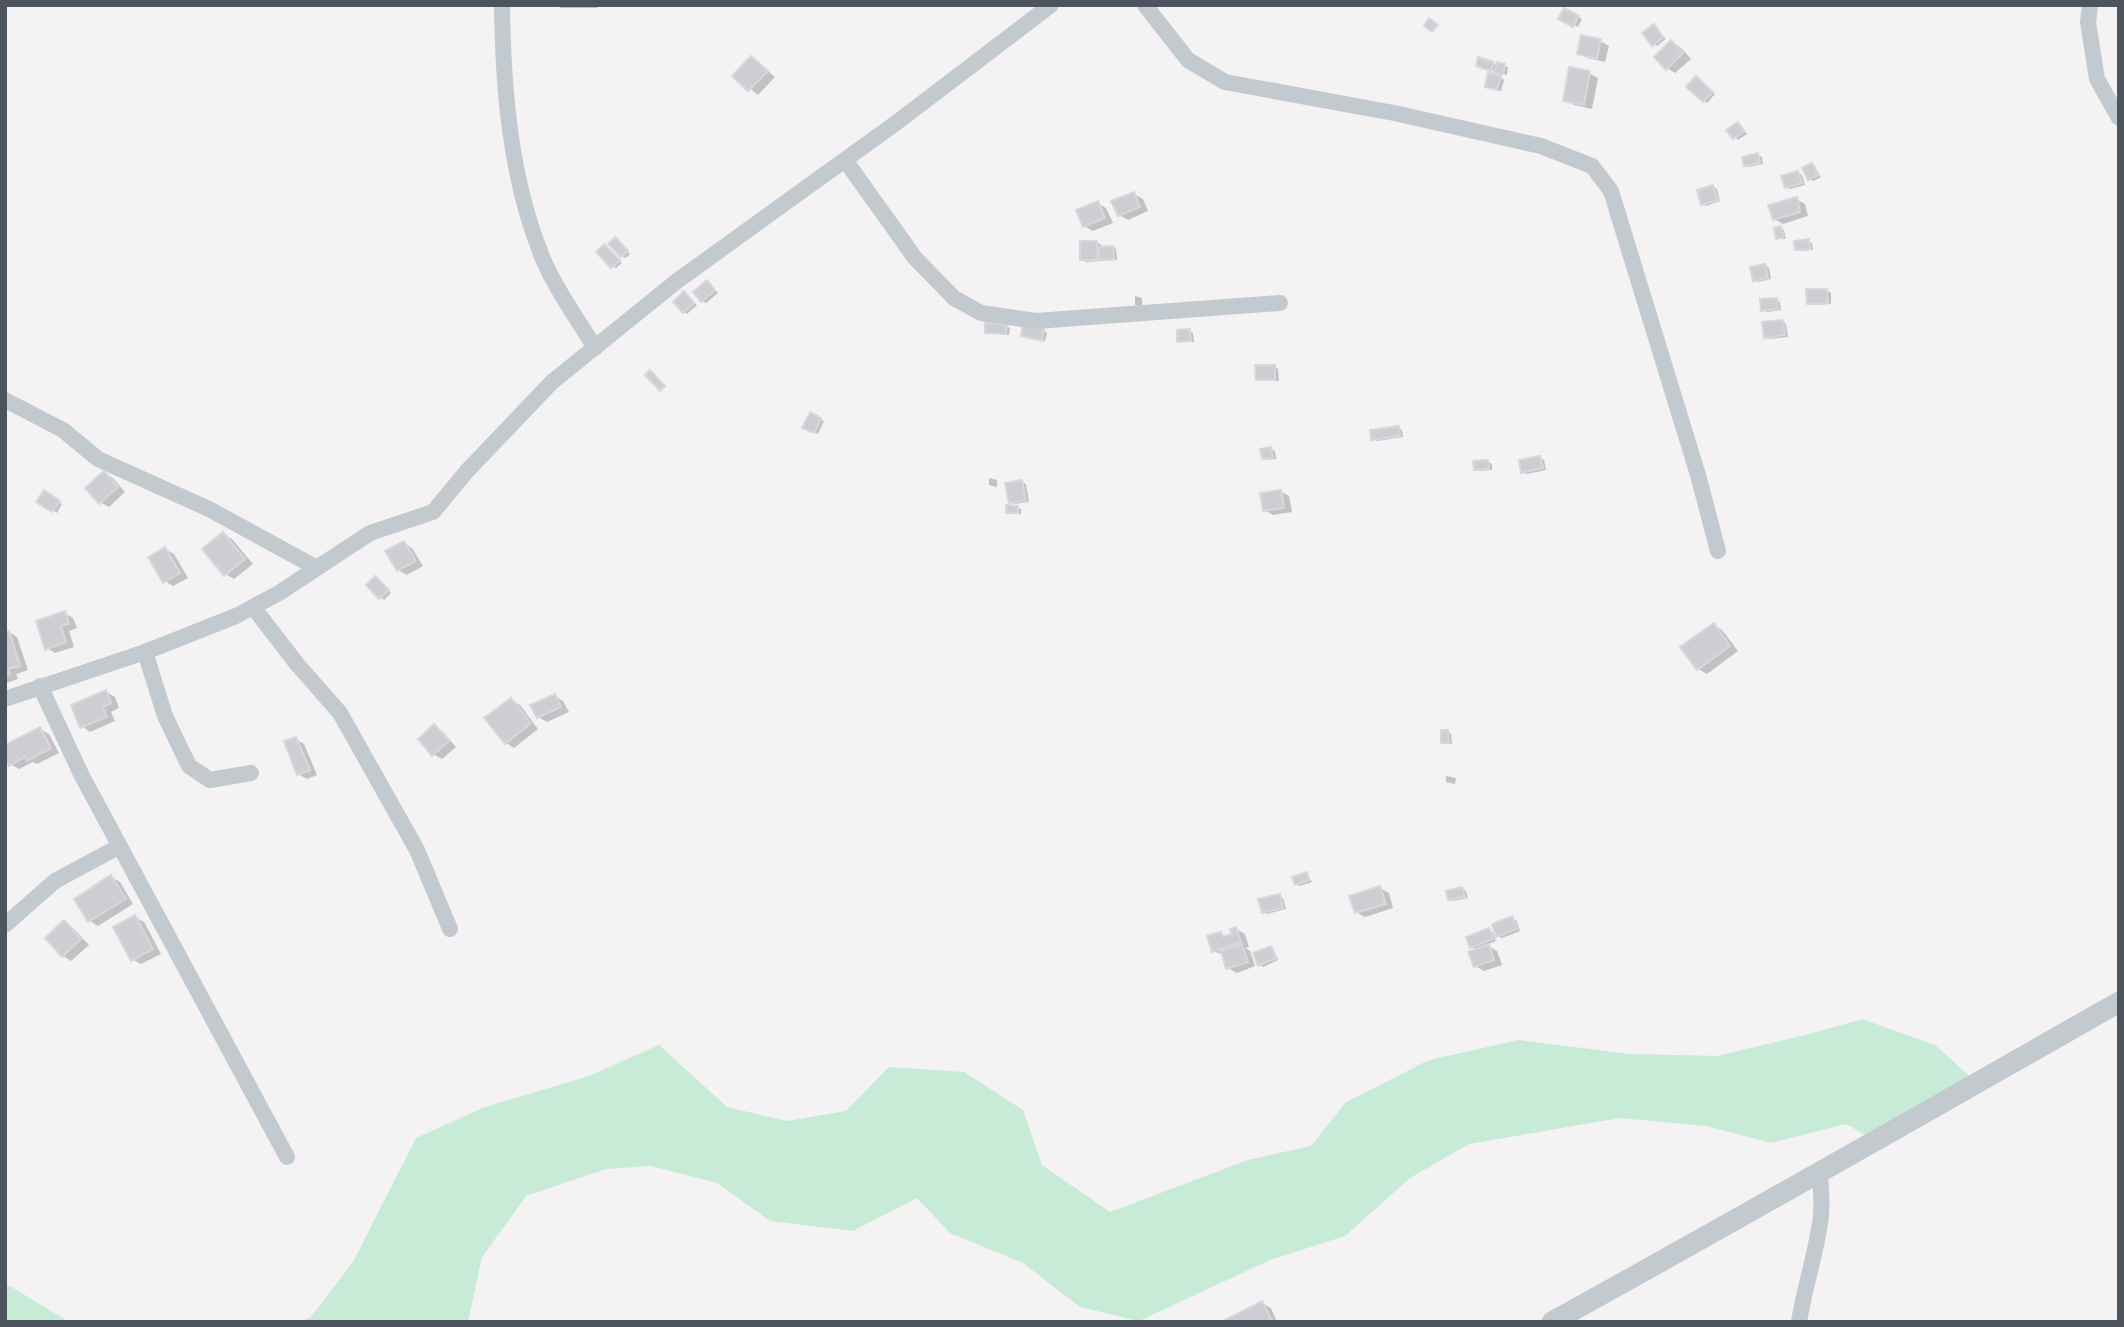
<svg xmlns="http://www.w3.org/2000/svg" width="2124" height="1327" font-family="'DejaVu Sans',sans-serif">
<rect width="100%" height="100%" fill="#f4f2f2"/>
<path fill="#c7ebd6" d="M1862,1019L1935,1045L1977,1083L1874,1140L1846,1124L1771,1143L1706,1126L1620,1118L1469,1144L1410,1178L1345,1236L1270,1260L1139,1321L1080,1307L1023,1263L950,1233L917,1198L853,1231L770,1221L717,1183L651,1166L606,1169L526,1196L482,1257L468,1322H298L310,1318L353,1262L416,1138L485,1107L589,1076L659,1045L727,1107L787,1121L846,1111L889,1067L964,1072L1023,1110L1042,1165L1110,1212L1248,1160L1311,1146L1346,1102L1429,1060L1519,1040L1630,1054L1718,1056L1817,1032Z
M5,1286H10L69,1322H5Z"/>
<path fill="#0003" d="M555,5H597V8H561Z
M1565,10L1582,19L1578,27L1561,18Z
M1654,26L1666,39L1657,46L1653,44Z
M1600,41L1609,46L1605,62L1587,58L1579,53Z
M1672,42L1680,47L1691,59L1675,73L1667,68Z
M752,58L775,77L758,95L735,76Z
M1493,64L1508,67L1507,75L1481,67Z
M1589,73L1598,78L1592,109L1574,105L1565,100Z
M1500,77L1504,80L1501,91L1490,88Z
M1700,80L1715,94L1707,103L1704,101Z
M1738,124L1747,134L1738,140L1729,130Z
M1758,155L1762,157L1763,164L1749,167L1745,165Z
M1812,165L1821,177L1813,181L1809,179Z
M1798,173L1802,175L1805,185L1790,189L1786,187Z
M1713,187L1717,189L1720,201L1706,206L1703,204Z
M1134,194L1143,199L1148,211L1128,220L1119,215Z
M1796,199L1805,204L1808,216L1783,224L1774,219Z
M1097,203L1106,208L1113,223L1093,231L1084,226Z
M1781,228L1784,230L1786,239L1778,238Z
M618,241L630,254L626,258L622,256Z
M1809,241L1812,243L1813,250L1800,251L1797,249Z
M1097,242L1101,245V248L1113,247L1116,249L1117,260L1086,262L1082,259Z
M608,248L622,263L616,268L612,266Z
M1765,265L1769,268L1771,279L1758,282L1754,279Z
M708,283L718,293L706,303L702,301Z
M1827,290L1831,293V304L1812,305L1808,303Z
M684,294L697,305L687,314L684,312Z
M1135,296L1142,298V307L1135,305Z
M1777,300L1780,302L1781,310L1767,312L1763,310Z
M1782,321L1786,324L1788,337L1769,339L1766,337Z
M1006,326L1010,328L1009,335L987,332Z
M1044,331L1047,333L1045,341L1026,337Z
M1190,331L1193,333L1194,342L1179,341Z
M1274,367L1278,369L1279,381H1261L1258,379Z
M810,414L824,421L818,434L804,427Z
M1398,428L1402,430L1403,437L1377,441L1373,439Z
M1271,449L1275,451L1276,459L1267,460L1264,458Z
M1540,458L1544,460L1546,470L1527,474L1523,472Z
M1488,462L1492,464V470L1479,471L1475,469Z
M104,473L113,478L125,492L109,507L100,502Z
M989,478L997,480V487L989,485Z
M1022,482L1026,484L1029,502L1014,504L1010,502Z
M1280,491L1289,496L1292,512L1273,515L1265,510Z
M45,493L62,504L57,513L39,501Z
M1018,507L1021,509V514L1008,512Z
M223,534L232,539L253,564L234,579L225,574Z
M404,543L412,548L423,566L407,575L398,570Z
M165,549L174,554L188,578L173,586L165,581Z
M379,580L391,593L384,600L368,585Z
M65,613L73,618L77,628L69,631L74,647L55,653L47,648Z
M1714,625L1722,630L1738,651L1707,674L1698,669Z
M9,632L17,637L28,670L16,674L18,679L6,683L5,634Z
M106,692L115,697L119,708L111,712L115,721L90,732L82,726Z
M555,696L563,701L569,712L547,722L538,717Z
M511,700L520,705L538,729L514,748L506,743Z
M435,727L443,732L456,747L442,759L433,754Z
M40,729L49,734L59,753L37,764L33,762L19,769L10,764Z
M1448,732L1451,734L1452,744L1443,742Z
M296,739L304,744L317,775L307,779L298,774Z
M1446,776L1456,778L1455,784L1446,782Z
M1307,874L1312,882L1300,886L1296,884Z
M111,877L120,882L133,904L98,926L90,921Z
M1380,888L1389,893L1393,908L1365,917L1356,912Z
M1462,889L1466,891L1468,898L1453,901L1450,899Z
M1279,896L1283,898L1286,909L1267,914L1264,912Z
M135,917L144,922L161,954L141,964L132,959Z
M1512,918L1516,920L1520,931L1502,938L1493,933L1496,941L1486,945L1497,951L1502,965L1484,971L1475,966L1478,950L1471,947L1489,930L1497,935Z
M64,923L73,928L89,945L71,961L63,956Z
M1236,929L1245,934L1249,947L1245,948L1250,951L1255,966L1237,973L1228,968L1224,955L1213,951L1221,934L1228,937L1234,936Z
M1271,948L1274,950L1278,960L1263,967L1260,964Z
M1262,1303L1271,1308L1277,1322H1226Z"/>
<path fill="#cdced4" stroke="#d7d8dc" stroke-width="2" d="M1564,8L1579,16L1573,27L1558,19Z
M1429,18L1438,25L1432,32L1424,26Z
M1654,24L1663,37L1652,46L1642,33Z
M1581,35L1601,39L1597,59L1577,54Z
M1671,40L1683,53L1666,70L1654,57Z
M751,56L768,71L748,91L732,76Z
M1478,57L1494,62L1491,71L1476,66Z
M1497,62L1505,64L1503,74L1494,73Z
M1569,67L1590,71L1584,105L1563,101Z
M1488,72L1501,76L1497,90L1485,87Z
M1696,76L1713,92L1703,102L1686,87Z
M1738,122L1744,131L1733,139L1726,130Z
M1758,153L1760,163L1744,166L1742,157Z
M1812,163L1819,175L1808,180L1802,168Z
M1798,171L1802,183L1785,188L1781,176Z
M1713,185L1718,200L1701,205L1697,190Z
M1134,192L1140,207L1118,216L1111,201Z
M1797,197L1800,212L1773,220L1768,205Z
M1098,201L1105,218L1083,227L1076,210Z
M1781,226L1784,237L1776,239L1774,228Z
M615,237L628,251L621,257L608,244Z
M1809,239L1810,249L1795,250L1794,241Z
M1080,241H1097L1098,260H1080Z
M604,244L620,260L611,268L596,252Z
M1113,246L1114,259L1099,260L1098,247Z
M1765,264L1768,278L1753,281L1750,267Z
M707,280L715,290L701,302L693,292Z
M1806,289H1827L1828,303L1807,304Z
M684,291L694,303L683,313L673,302Z
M1777,298L1778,309L1761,311L1760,299Z
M1783,320L1785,335L1764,338L1762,322Z
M985,323L1007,324L1006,334L985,333Z
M1023,324L1044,329L1042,341L1021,336Z
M1190,329L1191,341L1177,342V330Z
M1255,365H1275V380H1256Z
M650,370L665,386L660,391L645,375Z
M810,412L821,418L814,433L802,428Z
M1399,426L1400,436L1371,440L1370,430Z
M1271,447L1273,458L1262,459L1260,449Z
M1540,456L1543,468L1521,473L1519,460Z
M1488,460L1489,469L1474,470L1473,461Z
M104,471L118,487L99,504L85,488Z
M1022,480L1026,501L1009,503L1005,483Z
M44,490L60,501L52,512L36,502Z
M1281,490L1284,508L1263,511L1260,493Z
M1006,505L1018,506V513H1006Z
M223,532L245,559L224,576L202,549Z
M404,541L416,561L397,571L385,551Z
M165,547L180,573L163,583L148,557Z
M375,576L389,590L379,599L366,585Z
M65,611L69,624L61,626L66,642L45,650L36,621Z
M1714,623L1730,646L1697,670L1680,647Z
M9,631L20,666L8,669L10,674L5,676V632Z
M106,690L111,703L103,707L107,717L80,728L71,705Z
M555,694L561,707L537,718L530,705Z
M511,698L531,723L505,744L484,718Z
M434,724L449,741L432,756L418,739Z
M40,727L51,748L27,761L25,757L9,766L5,759V745Z
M1441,730H1448L1449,743H1441Z
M296,737L310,770L297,775L284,741Z
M1307,872L1309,880L1295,885L1292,877Z
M111,875L126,899L88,922L74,899Z
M1380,886L1386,904L1355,913L1349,896Z
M1462,887L1465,897L1448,900L1446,891Z
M1280,894L1283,908L1262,913L1258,899Z
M135,915L153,949L131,961L113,927Z
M1512,916L1517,929L1496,937L1492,924Z
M64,920L81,939L62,957L45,938Z
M1236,927L1241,942L1212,952L1207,936L1221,932L1223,937L1232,934L1230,929Z
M1489,928L1493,939L1470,948L1466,937Z
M1242,944L1248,962L1226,969L1221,951Z
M1489,944L1494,960L1474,967L1468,952Z
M1271,946L1276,958L1258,966L1253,953Z
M1262,1301L1272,1321L1224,1322L1223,1321Z"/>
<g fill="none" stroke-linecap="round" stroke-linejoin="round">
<path stroke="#c2c9cf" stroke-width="16" d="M502,5C503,89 510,176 541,254C552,283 578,320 595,348
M1145,5L1188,60L1225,82L1394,113L1541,146L1592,166L1611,191L1698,475L1718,551
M2090,5L2088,22L2097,79L2119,118
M845,160L915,258L954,298L981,313L1036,321L1280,303
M5,400L63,430L98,459L209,509L317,568
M253,607L297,664L340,713L417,850L450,929
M145,652L165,716L189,766L210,780L251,773
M40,686L82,776L287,1157
M5,699L145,652L236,616L279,593L370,533L433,512L467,471L552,382L677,281L896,123L1051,5
M5,925L55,881L120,846
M1799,1322C1804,1290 1814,1260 1819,1229C1823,1211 1821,1192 1820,1173"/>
<path stroke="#c2c9cf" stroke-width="21" d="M1552,1322C1742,1217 1930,1110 2119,1002"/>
</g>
<rect width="2124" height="1327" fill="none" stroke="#4c555d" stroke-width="14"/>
</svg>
